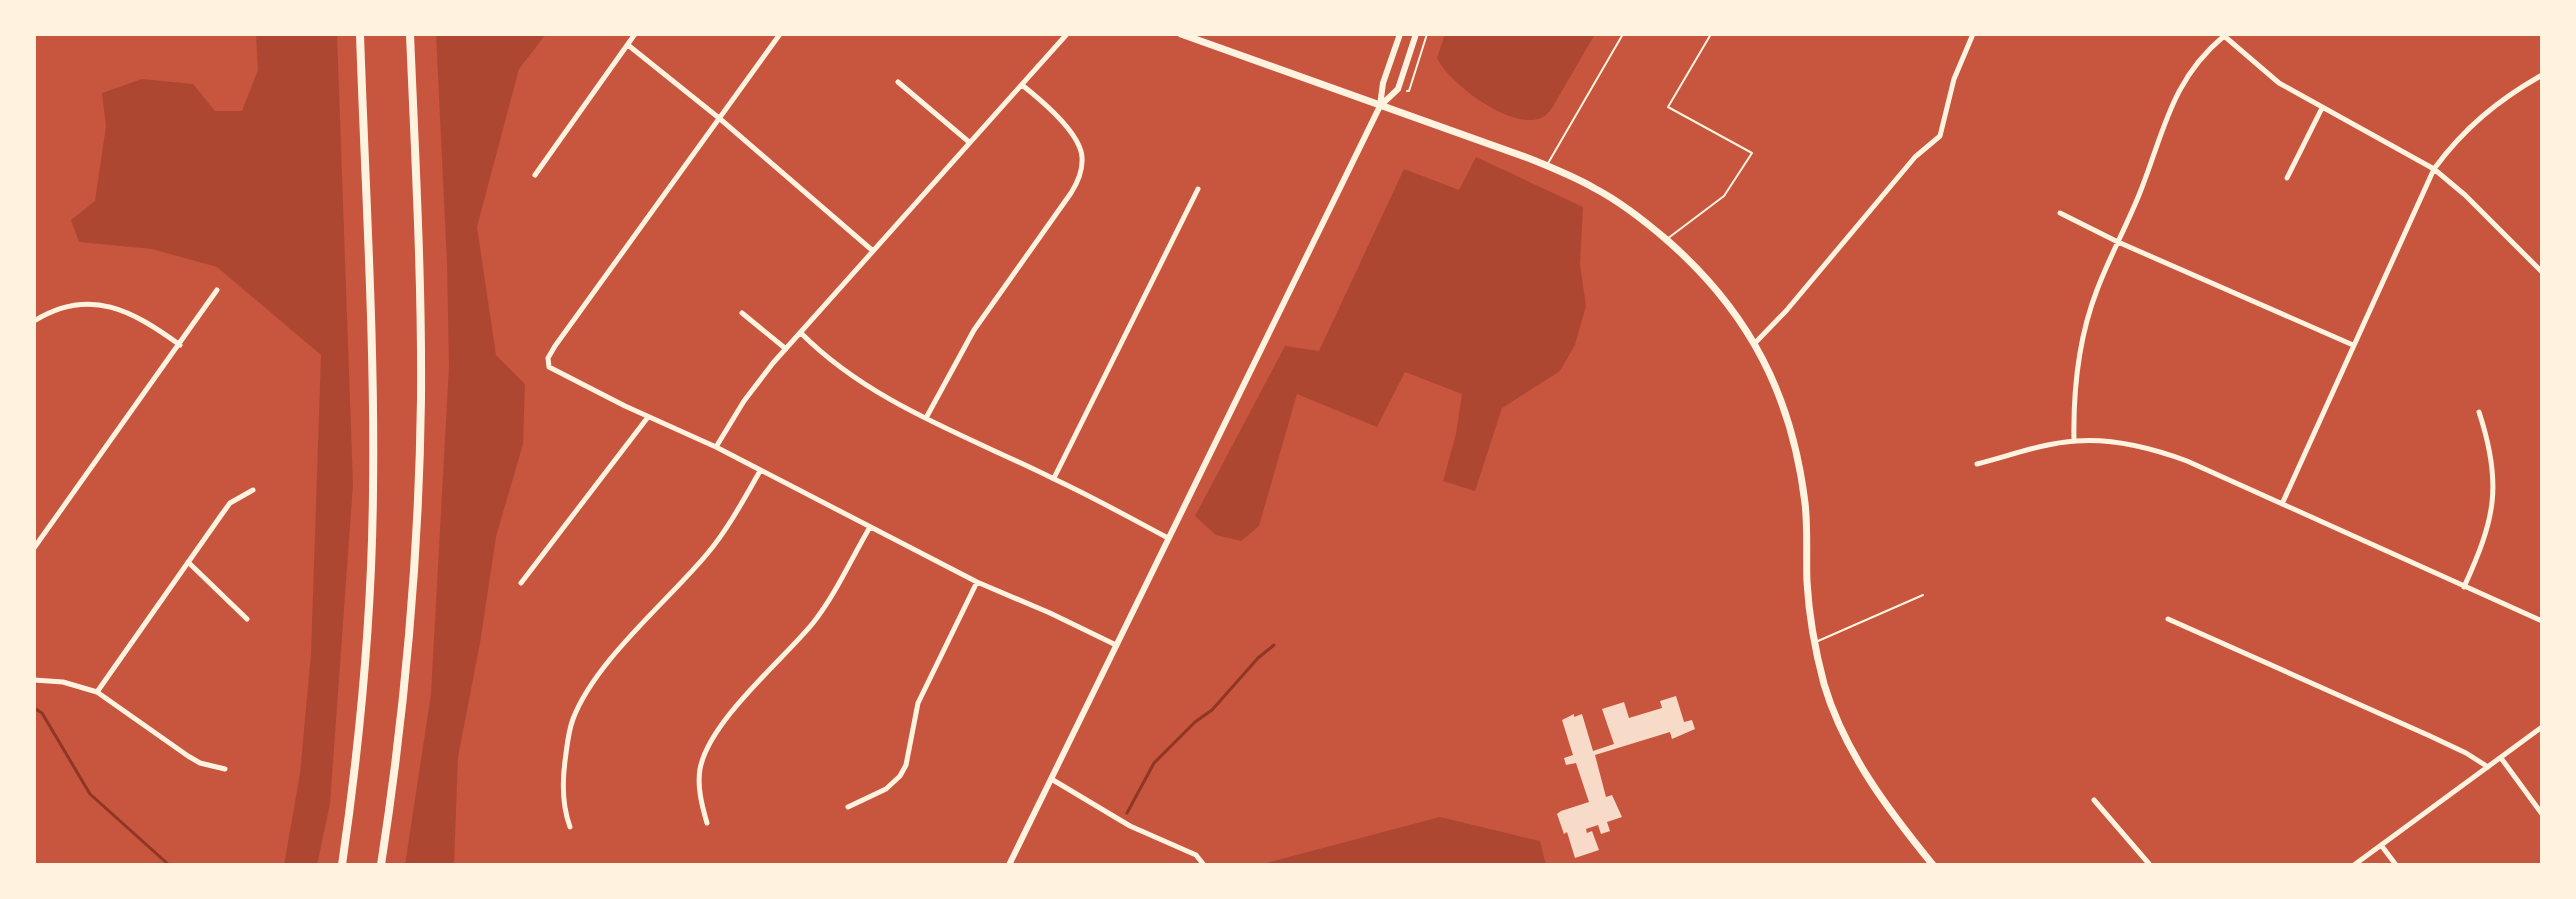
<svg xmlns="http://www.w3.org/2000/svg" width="2576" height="899" font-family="'Work Sans',sans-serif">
<rect width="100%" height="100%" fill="#c8553d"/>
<path fill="#ae4732" d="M256,34H337L353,485L330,804L317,865H284L300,774L311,654L321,355L217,267L152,249L79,242L71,220L95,201L106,126L102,93L142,79L193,84L215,111H242L258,70Z
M436,34H546L519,69L477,227L496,355L525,384L523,444L496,537L480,643L458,757L454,865H405L431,694L449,366L447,263Z
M1445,34H1595L1552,108C1549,111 1547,115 1543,117C1514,133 1448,83 1437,58Z
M1476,157L1583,207L1580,264L1586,306L1575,345L1560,371L1502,408L1475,491L1443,481L1456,434L1462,394L1405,372L1377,427L1297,394L1259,526L1241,541L1216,535L1195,516L1285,346L1319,351L1404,169L1459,190Z
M1440,817L1540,841L1546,865H1259Z"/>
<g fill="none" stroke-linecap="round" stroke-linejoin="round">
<path stroke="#8f3625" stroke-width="3" d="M34,708L42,713L90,794L169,865
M1127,813L1154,763L1195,722L1212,710L1258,658L1274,645"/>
</g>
<path fill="#f7dbc8" d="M1676,696L1684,722L1692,720L1695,729L1672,739L1670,732L1595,755L1606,797L1612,795L1622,817L1607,822L1610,831L1601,834L1598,825L1586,829L1587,833L1592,831L1599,850L1575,858L1567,832L1564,834L1557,814L1561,811L1589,802L1576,763L1566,765L1564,758L1573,755L1562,720L1574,714V717L1582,714L1593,751L1614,744L1602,709L1624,702L1629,718L1662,708L1660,701Z"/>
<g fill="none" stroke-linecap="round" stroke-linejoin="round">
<path stroke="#fff3e0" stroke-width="2" d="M1407,91H1409L1427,34"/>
<path stroke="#fff3e0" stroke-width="2" d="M1547,165L1623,34
M1667,239L1724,196L1752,153L1668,107L1711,34
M1818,641L1923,595"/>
<path stroke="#fff3e0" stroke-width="5" d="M780,34L555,346L548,358L549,367L625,406L716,447L977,582L1050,613L1116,645
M2223,35L2279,83L2434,169L2465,195L2542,272
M628,45L719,118L873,251
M898,82L969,142
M535,175L635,34
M2287,178L2322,108
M2060,213L2118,242L2353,345
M742,313L786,349
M34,321C90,286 133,311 180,345
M801,333C870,403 968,436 1054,479C1093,497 1130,518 1168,538
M1755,343L1786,311L1915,157L1940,136L1954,79L1973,34
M926,418L974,330L1071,193C1078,182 1083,170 1082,157C1080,132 1041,100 1022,85
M2074,441C2073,389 2078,339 2097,290C2109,258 2126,227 2139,195C2164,133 2170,81 2224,36
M716,447L744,401L773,363L1067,34
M1977,464C2009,456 2043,443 2076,441C2114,438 2152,448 2187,461L2542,621
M1054,478L1198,189
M2282,504L2434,169C2464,128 2498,100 2542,75
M34,548L217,290
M188,562L247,619
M521,583L648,417
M2464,587C2495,519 2503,485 2479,412
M2168,619L2430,736L2466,753L2488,767
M34,680L63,682L97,692L188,756L200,763L225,769
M97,692L222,514L230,503L253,490
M2501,758L2542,814
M1053,780L1130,826L1196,855L1204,865
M2094,800L2150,865
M848,807L886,789L900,776L906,765L918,703L977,582
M707,823C702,806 697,787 700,769C709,721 782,661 813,623C836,594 851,559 870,527
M570,827C562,805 562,784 565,761C567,747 568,732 573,719C595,661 667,602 707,554C728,529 744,499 760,471
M2381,845L2396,865
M2354,865L2542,727"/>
<path stroke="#fff3e0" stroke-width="6" d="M1380,106L1398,89L1416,34
M1009,865L1380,106L1383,83L1400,34"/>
<path stroke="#fff3e0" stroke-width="7" d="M1181,34L1528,158C1550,167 1573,176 1594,188C1621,202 1646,222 1668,241C1750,313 1792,396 1805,503C1808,529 1806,556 1807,582C1809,617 1815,650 1824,684C1844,752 1889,811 1933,865"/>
<path stroke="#fff3e0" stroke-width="8" d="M342,865C360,741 372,616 373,490C375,338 365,186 360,34
M381,865C405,710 419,555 421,399C422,277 415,155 410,34"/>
</g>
<rect width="2576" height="899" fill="none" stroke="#fff3e0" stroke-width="72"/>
</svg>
